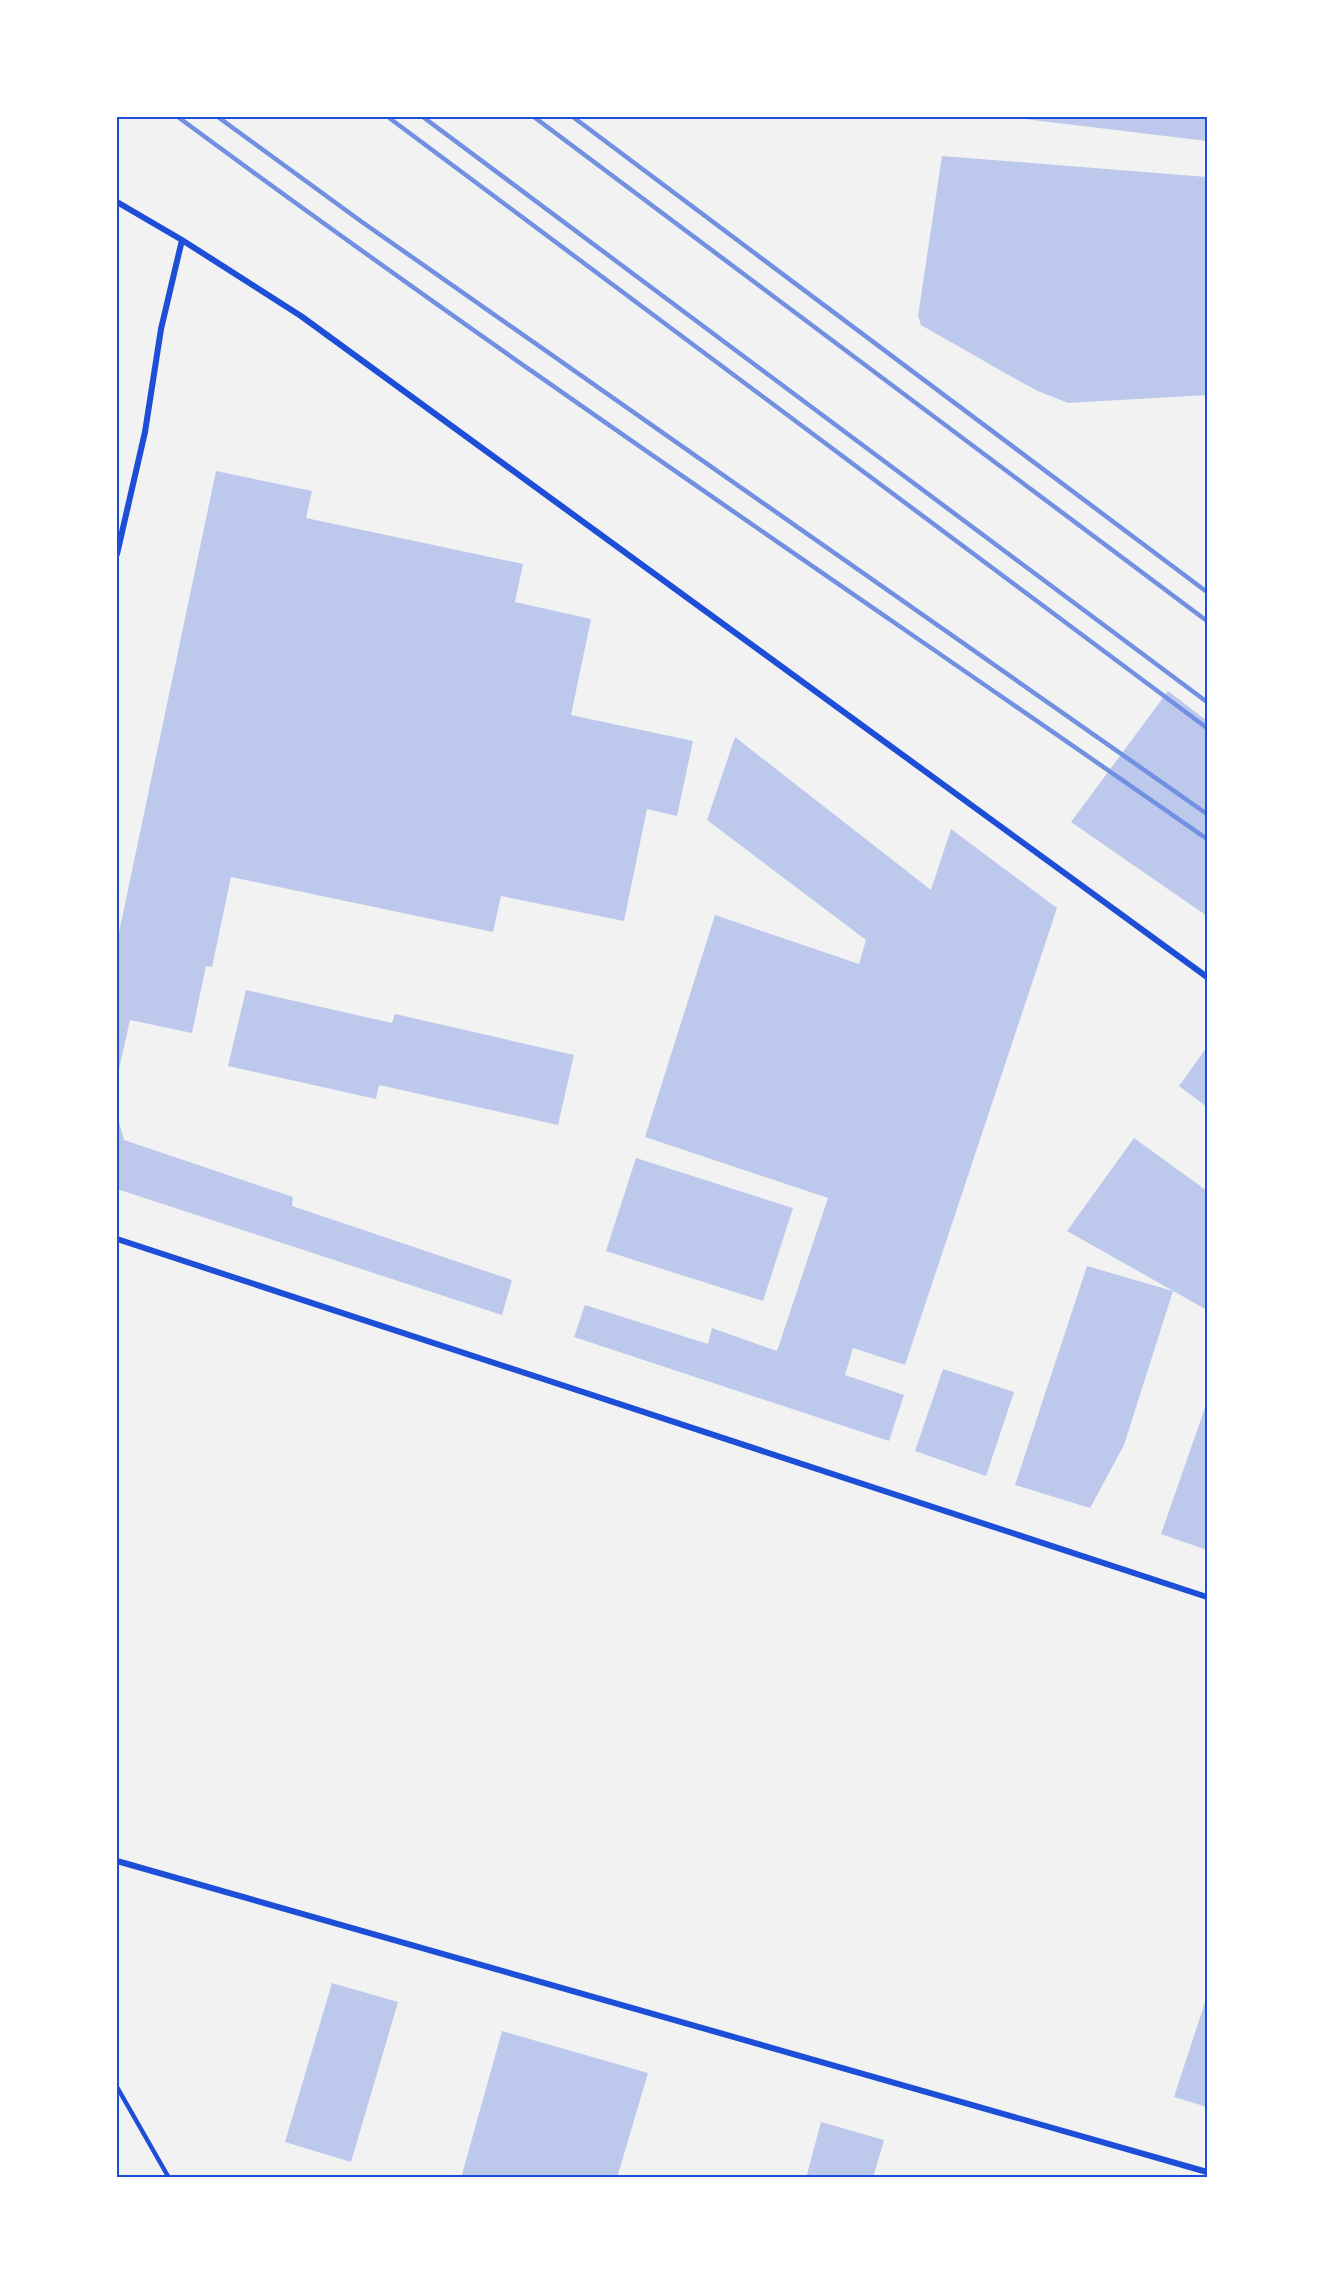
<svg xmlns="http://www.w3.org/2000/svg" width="1324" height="2295" font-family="Manrope,sans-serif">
<rect width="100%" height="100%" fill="#f2f2f2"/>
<path fill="#bdc9ec" d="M1016,117H1207V141L1016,118Z
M942,156L1207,177V395L1068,403L1038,391L1012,377L921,325L918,316Z
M216,471L312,491L306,518L523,564L515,602L591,619L571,715L693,741L677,816L647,809L624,921L501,896L493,932L231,877L212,967L206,966L192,1033L130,1020L117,1078V942Z
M1168,691L1207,721V916L1071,822Z
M735,737L931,890L951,829L1057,908L905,1365L853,1348L845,1375L904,1395L889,1441L574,1337L585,1305L708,1344L712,1328L777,1351L828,1198L645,1137L715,915L859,964L866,940L707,820Z
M246,990L392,1023L395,1014L574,1055L558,1125L379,1085L376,1099L228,1066Z
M1207,1047V1107L1179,1086Z
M117,1115L124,1140L293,1197L292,1206L512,1280L502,1315L117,1189Z
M1134,1138L1207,1191V1310L1067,1231Z
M636,1158L793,1208L763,1301L606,1251Z
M1087,1266L1173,1291L1124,1445L1090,1508L1015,1485Z
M943,1369L1014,1392L986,1476L915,1451Z
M1207,1402V1550L1161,1534Z
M332,1983L398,2002L351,2162L285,2142Z
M1207,1996V2107L1174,2097Z
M502,2031L648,2073L617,2178H461Z
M821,2122L884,2140L873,2178H806Z"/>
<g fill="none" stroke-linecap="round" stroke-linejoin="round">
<path stroke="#1d4ed8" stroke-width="4.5" d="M117,2087L169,2178"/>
<path stroke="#1d4ed8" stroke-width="6" d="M117,202L182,240L301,316L1207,977
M117,554L145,432L161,329L182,240
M117,1239L1207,1597
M117,1861L1207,2172"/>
<path stroke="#7290e2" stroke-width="4.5" d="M178,117C515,366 863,599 1207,839
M218,117L362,222L1207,814
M388,117L1207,728
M423,117L1207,702
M534,117L1207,621
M573,117L1207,592"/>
</g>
<rect width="1324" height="2295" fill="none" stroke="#ffffff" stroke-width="237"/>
<rect x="118" y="118" width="1088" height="2058" fill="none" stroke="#1d4ed8" stroke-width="2"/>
</svg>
